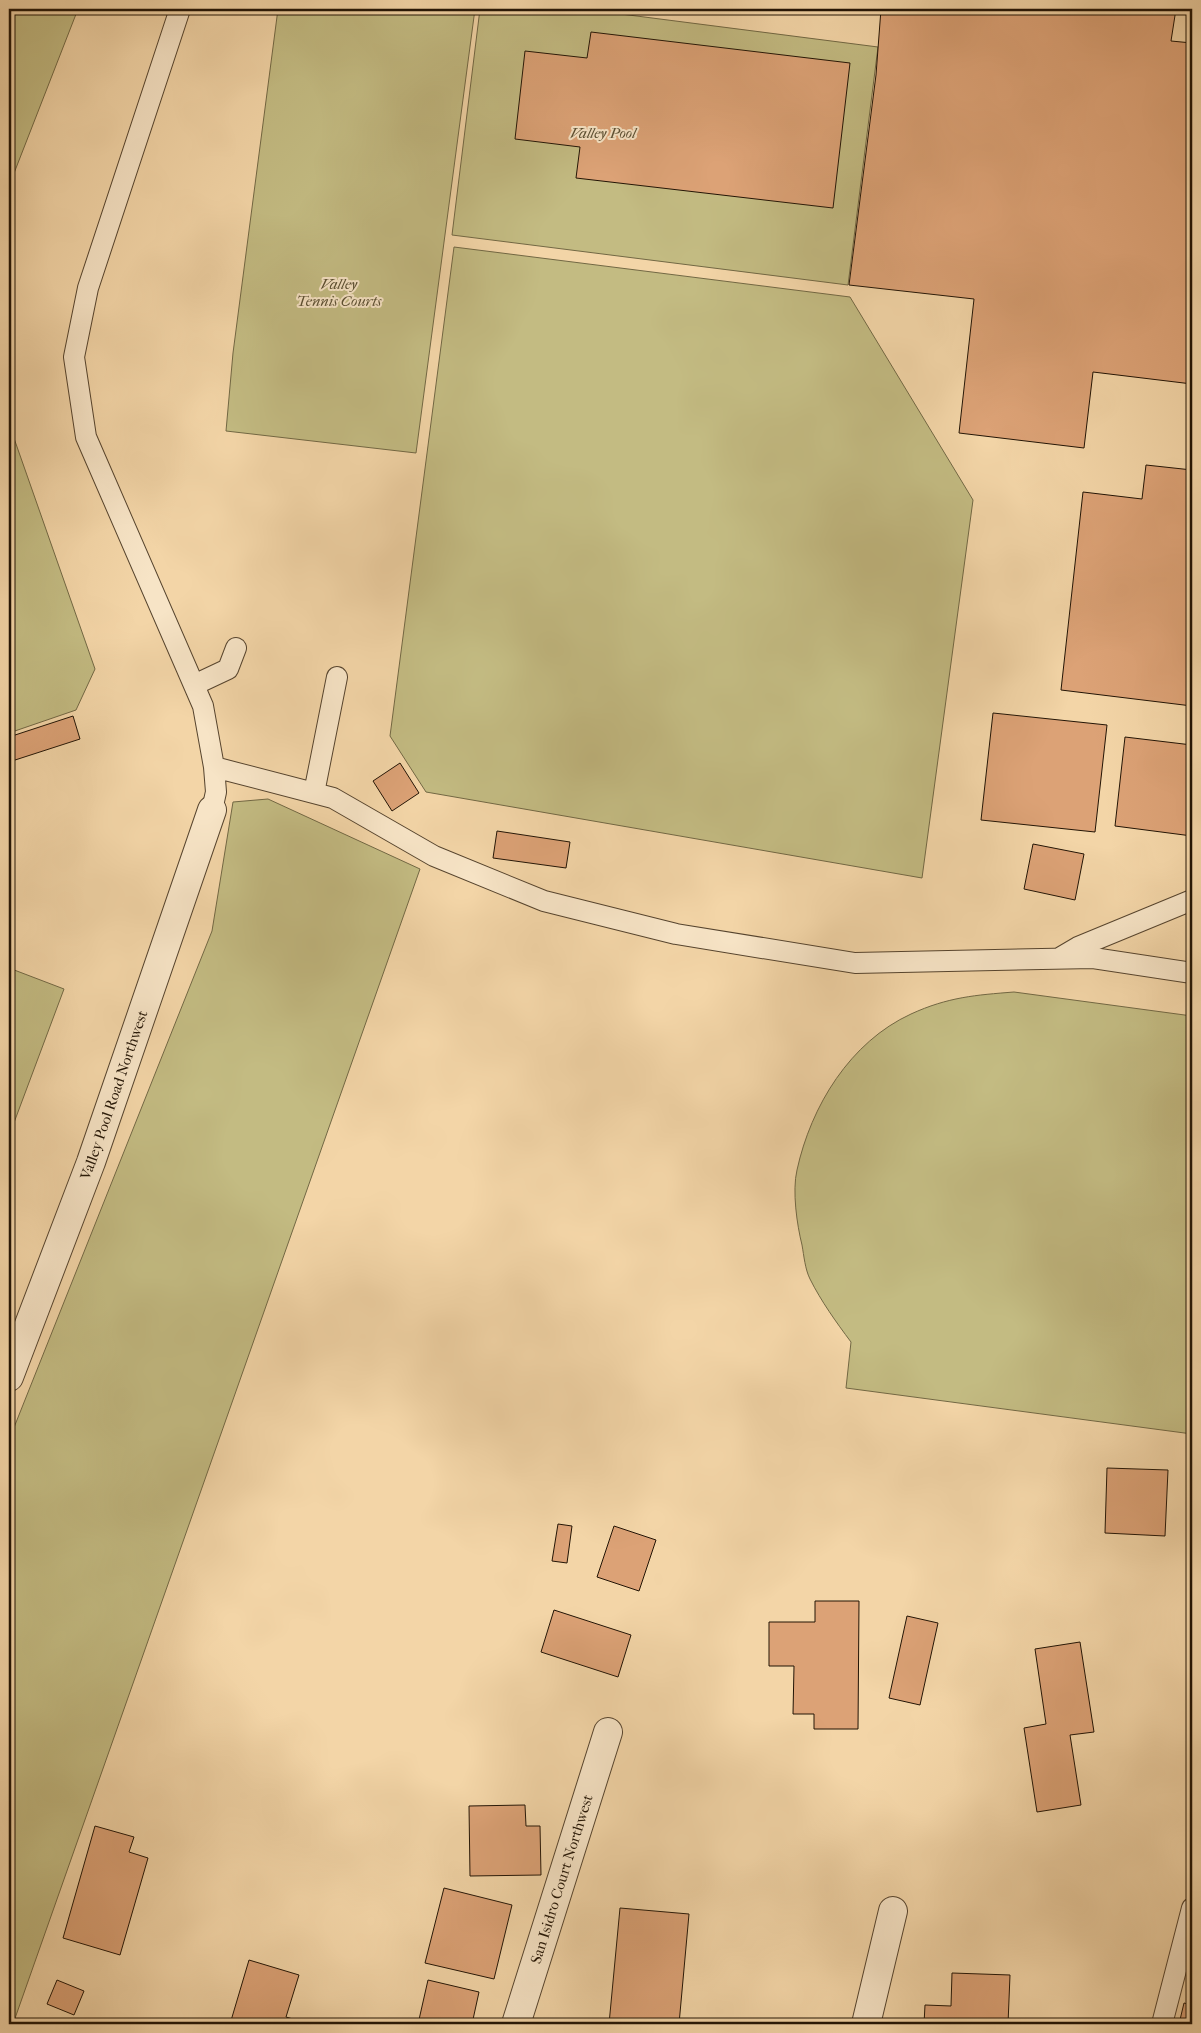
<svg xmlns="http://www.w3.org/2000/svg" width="1201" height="2033" font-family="'IM FELL French Canon',serif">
<rect width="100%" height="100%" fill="#f3d5a7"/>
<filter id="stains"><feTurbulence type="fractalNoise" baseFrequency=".004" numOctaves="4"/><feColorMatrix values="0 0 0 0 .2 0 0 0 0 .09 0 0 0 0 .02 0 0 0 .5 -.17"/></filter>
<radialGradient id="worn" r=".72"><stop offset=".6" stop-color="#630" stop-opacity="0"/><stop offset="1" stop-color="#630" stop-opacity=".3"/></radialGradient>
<path fill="#c3bb82" stroke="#726844" d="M9,9H78L9,186Z
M278,9H475L416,453L226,431L233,353Z
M480,9H582L878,47L848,285L452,235Z
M454,247L850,297L973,500L922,878L426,792L390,736Z
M9,424L95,669L76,710L9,733Z
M268,799L420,869L13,2024H9V1440L212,931L233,802Z
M9,968L64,989L9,1136Z
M1014,992L1192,1016V1434L846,1388L851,1342C836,1322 821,1301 810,1279C805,1269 804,1256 802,1245C797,1225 792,1191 797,1170C811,1106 850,1042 911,1014C948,997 976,995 1014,992Z"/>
<path fill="#dca276" stroke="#221405" d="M881,9H1176L1171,41L1192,43V384L1093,372L1084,448L959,433L974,299L849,285L876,75Z
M591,32L850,63L833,208L576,178L580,147L515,139L525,51L587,58Z
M1146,465L1192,470L1188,521L1192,522V706L1061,690L1083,492L1142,499Z
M993,713L1107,725L1095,832L981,820Z
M73,716L80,739L12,761L9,753V737Z
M1125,737L1192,745V836L1115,826Z
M400,763L419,793L392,811L373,781Z
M497,831L570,842L566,868L493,858Z
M1033,844L1084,854L1075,900L1024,889Z
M1107,1468L1168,1470L1165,1536L1105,1533Z
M558,1524L572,1526L567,1563L552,1561Z
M614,1526L656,1540L639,1591L597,1577Z
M815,1601H859L858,1729H814V1714H793L794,1666H769V1622H815Z
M554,1610L631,1635L618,1677L541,1652Z
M907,1616L938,1623L920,1705L889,1698Z
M1080,1642L1094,1732L1070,1735L1081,1805L1037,1812L1024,1728L1046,1724L1035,1649Z
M525,1805L526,1826H540L541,1875L470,1876L469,1806Z
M95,1826L134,1837L129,1852L148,1858L120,1955L63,1938Z
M444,1888L512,1905L494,1979L425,1963Z
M620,1908L689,1914L679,2024H609Z
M249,1960L299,1975L286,2017L310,2024H230Z
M952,1973L1010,1975L1008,2024H924L925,2005L951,2006Z
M57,1980L84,1991L74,2015L47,2004Z
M428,1980L479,1992L472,2024H418Z
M1184,2003L1192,2005V2024H1179Z"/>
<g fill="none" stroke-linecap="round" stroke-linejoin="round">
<defs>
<path id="lane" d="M180,9L88,288L74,357L86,437L203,706L214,767L216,792L212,810
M194,685L228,669L236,648
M214,767L333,798L434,856L544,901L676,934L855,963L1093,958L1192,973
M314,793L337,677
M1061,957L1078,947L1192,900
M1162,2024L1192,1908"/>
<g id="street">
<path id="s1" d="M9,1377L91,1162L212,810"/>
<path id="s2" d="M516,2024L608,1732"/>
<path d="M866,2024L893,1911"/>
</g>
</defs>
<use href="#lane" stroke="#56442e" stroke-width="22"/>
<use href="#street" stroke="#56442e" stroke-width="30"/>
<use href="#lane" stroke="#f7e4c6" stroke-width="20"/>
<use href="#street" stroke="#f7e4c6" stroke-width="28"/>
</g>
<g text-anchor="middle" stroke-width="4" stroke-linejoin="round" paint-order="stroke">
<g font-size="15" font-style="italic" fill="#5a4e31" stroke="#f7e4c6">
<text x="603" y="138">Valley Pool</text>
<text x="339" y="289">Valley<tspan x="339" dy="17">Tennis Courts</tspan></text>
</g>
<g font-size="15" fill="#221405" stroke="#f7e4c6">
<text dy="5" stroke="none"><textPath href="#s1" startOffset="301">Valley Pool Road Northwest</textPath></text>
<text dy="5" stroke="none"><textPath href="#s2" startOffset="152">San Isidro Court Northwest</textPath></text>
</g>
</g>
<rect width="1201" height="2033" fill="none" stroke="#f3d5a7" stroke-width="30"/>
<rect x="10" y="10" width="1181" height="2013" fill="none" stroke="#221405" stroke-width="2.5"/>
<rect x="15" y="15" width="1171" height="2003" fill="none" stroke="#221405"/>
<rect width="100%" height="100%" filter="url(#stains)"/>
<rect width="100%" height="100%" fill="url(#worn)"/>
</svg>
